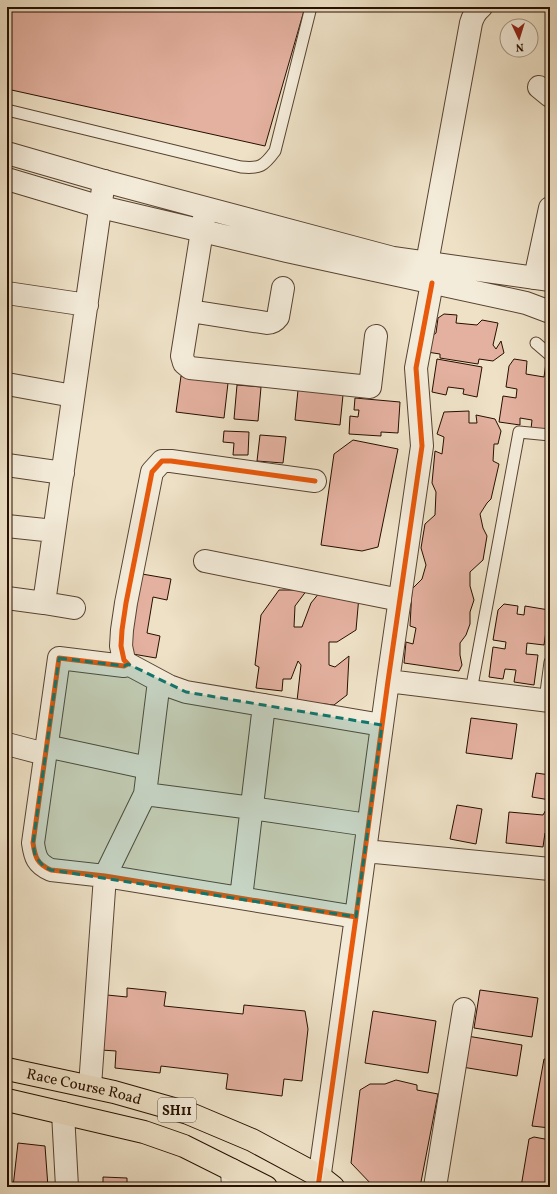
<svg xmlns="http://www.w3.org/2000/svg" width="557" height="1194" font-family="Vollkorn,serif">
<rect width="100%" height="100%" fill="#eee1c6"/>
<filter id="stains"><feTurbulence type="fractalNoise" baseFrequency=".005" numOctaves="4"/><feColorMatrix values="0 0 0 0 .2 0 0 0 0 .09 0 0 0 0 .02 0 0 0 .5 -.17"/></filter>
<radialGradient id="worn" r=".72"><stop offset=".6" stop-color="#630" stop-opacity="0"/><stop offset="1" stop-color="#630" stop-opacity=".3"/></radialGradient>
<path fill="#e4b1a0" stroke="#260f00" d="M7,7H305L265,146L7,89Z
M444,314L457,315L456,323L477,325L482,320L498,323L493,345L496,349L501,341L504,353L493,361L479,359L478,364L440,358V354L427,352L429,338L436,333L438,318Z
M437,359L482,367L477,397L463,394L464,389L448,387L446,395L432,392Z
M514,359L527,361L526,374L544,377L546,363L550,365V432L531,429L532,420L520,418V425L499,422L503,396L516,398L517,389L506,387L509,366Z
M181,376L228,383L224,418L176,412Z
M237,385L261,387L258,421L234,419Z
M298,390L343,395L340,425L295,420Z
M355,398L400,402L398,433L381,432V436L349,434L350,416L358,417L359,410H354Z
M469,411V423H477L476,415L495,419L501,431L498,444H494L493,461L499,464L491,499L487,503L480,514L483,528L487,536L483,560L470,572V586L474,600L470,612V624L466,635L460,643V655L462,665L459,671L404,663L406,642L413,644L416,628L410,626L412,589L422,579L426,565L421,548L425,524L435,515L436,492L432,483L435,451L442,454L444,437L437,434L444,412Z
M224,431L249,432L248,455H233L234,443L223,442Z
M260,435L286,437L283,463L257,461Z
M353,440L398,449L378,547L362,551L321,545L334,454Z
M142,574L171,579L167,600L153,597L147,633L160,636L156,658L127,653Z
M279,590H307L295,606L294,627H302L311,603L320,592L359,596L356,630L337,642H329V665L335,667L349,656L347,695L334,705L297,701L301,665L298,661L291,679H283L282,691L256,688L259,667L255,665L261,615Z
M504,604L518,606L517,614L524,615L525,606L549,610L544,645L527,643L526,654L538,655L534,685L514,682L516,670L505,669L503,679L489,677L493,647L505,649L506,642L493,640L498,610Z
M471,718L517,724L512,759L466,753Z
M536,773L550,775V800L532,797Z
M457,805L482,809L476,844L450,839Z
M547,808H550V834L545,833L543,847L506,843L509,812L543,815Z
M127,988L166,992L164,1006L243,1014L244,1005L305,1011L308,1029L302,1081L284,1079L282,1096L226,1089L228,1074L161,1066L160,1073L115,1068L116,1051L101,1050L107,995L127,997Z
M480,990L538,998L532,1037L474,1028Z
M373,1011L436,1021L428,1073L365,1063Z
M467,1036L522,1045L517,1076L462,1067Z
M544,1059L550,1060V1128L532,1126Z
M396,1080L417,1085V1090L438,1094L420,1187H374L351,1163L360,1090L370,1084H385Z
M534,1137L550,1140V1187H521L529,1139Z
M18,1143L45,1146L48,1187H13Z
M7,1145L11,1146L7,1179Z
M103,1177L127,1178V1187H103Z"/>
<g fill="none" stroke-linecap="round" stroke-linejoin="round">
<defs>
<path id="service" d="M7,110L241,167C260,169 264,166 275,151L311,7
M536,343L550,355
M471,691L519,432L550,435
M545,700L550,662"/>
<path id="minor" d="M539,87L550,96
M205,212L182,356L184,363L190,368L370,387L376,336
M427,263L471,23C473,16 475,12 481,7
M535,278L550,208
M7,293L87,305
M190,311L267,323C272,323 275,321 278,317L283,288
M7,384L73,396
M7,465L63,473
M315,481L171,461H162L152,472L126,603L122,630L121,646L124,660L128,664L124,666L59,658L33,843C35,857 37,864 51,870L105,876L356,917
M7,526L54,531
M205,561L400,600
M7,598L44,603
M74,608L44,603L104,181
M128,664L169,686L186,692L382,725
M388,681L550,701
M7,744L45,754
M46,746L148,768
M145,794L252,808L368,825
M365,851L550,869
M241,898L264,705
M90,1086L105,876L145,794L159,681
M63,1113L67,1187
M232,1170L233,1187
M318,1187L356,917L388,681L422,446L416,368L432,283
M435,1187L464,1009"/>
<path id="tertiary" d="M7,153L104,181L393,258L550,280
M7,179L101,207L287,251L526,303L550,312"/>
<g id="primary">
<path id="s1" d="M7,1069L114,1092L188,1113L252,1140L319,1176L333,1187"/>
<path d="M7,1100L144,1132L184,1146L266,1187"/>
</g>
</defs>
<use href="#service" stroke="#584432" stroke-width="13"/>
<use href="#minor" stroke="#584432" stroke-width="24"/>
<use href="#tertiary" stroke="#584432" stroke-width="24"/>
<use href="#primary" stroke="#260f00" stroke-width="24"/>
<use href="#service" stroke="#f4ecda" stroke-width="11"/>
<use href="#minor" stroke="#f4ecda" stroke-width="22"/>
<use href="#tertiary" stroke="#f4ecda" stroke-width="22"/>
<use href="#primary" stroke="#eee1c6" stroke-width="22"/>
<defs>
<path id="cycleway" d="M315,481L171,461H162L152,472L126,603L122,630L121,646L124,660L128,664L124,666L59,658L33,843C35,857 37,864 51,870L105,876L356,917
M318,1187L356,917L388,681L422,446L416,368L432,283"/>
</defs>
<use href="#cycleway" stroke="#f4ecda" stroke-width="8"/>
<use href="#cycleway" stroke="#e8590c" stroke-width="5"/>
</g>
<path fill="#0f766e" fill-opacity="0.2" stroke="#0f766e" stroke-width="3" stroke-dasharray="8 5" stroke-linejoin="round" d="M59,658L124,666L128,664L186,692L382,725L356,917L51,870L44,867L35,856L33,843Z"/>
<g text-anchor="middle" stroke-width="3" stroke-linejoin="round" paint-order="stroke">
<rect fill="#f4ecda" stroke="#645141" stroke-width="1" x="158" y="1098" width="38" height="24" rx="3"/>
<g font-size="14" font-weight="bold" fill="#260f00">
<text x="177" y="1115">SH11</text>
</g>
<g font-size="15" fill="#260f00" stroke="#f4ecda">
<text dy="5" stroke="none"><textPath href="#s1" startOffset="79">Race Course Road</textPath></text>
</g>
</g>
<rect width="557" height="1194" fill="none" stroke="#eee1c6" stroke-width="24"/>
<rect x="8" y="8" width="541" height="1178" fill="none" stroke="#260f00" stroke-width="2"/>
<rect x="12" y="12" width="533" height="1170" fill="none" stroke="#260f00"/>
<g transform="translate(519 38) rotate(176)"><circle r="19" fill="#f4ecda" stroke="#a29483"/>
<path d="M0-3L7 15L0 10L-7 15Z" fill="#8f2418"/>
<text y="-6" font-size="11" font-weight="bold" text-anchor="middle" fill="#260f00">N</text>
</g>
<rect width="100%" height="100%" filter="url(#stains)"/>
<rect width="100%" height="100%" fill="url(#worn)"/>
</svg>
